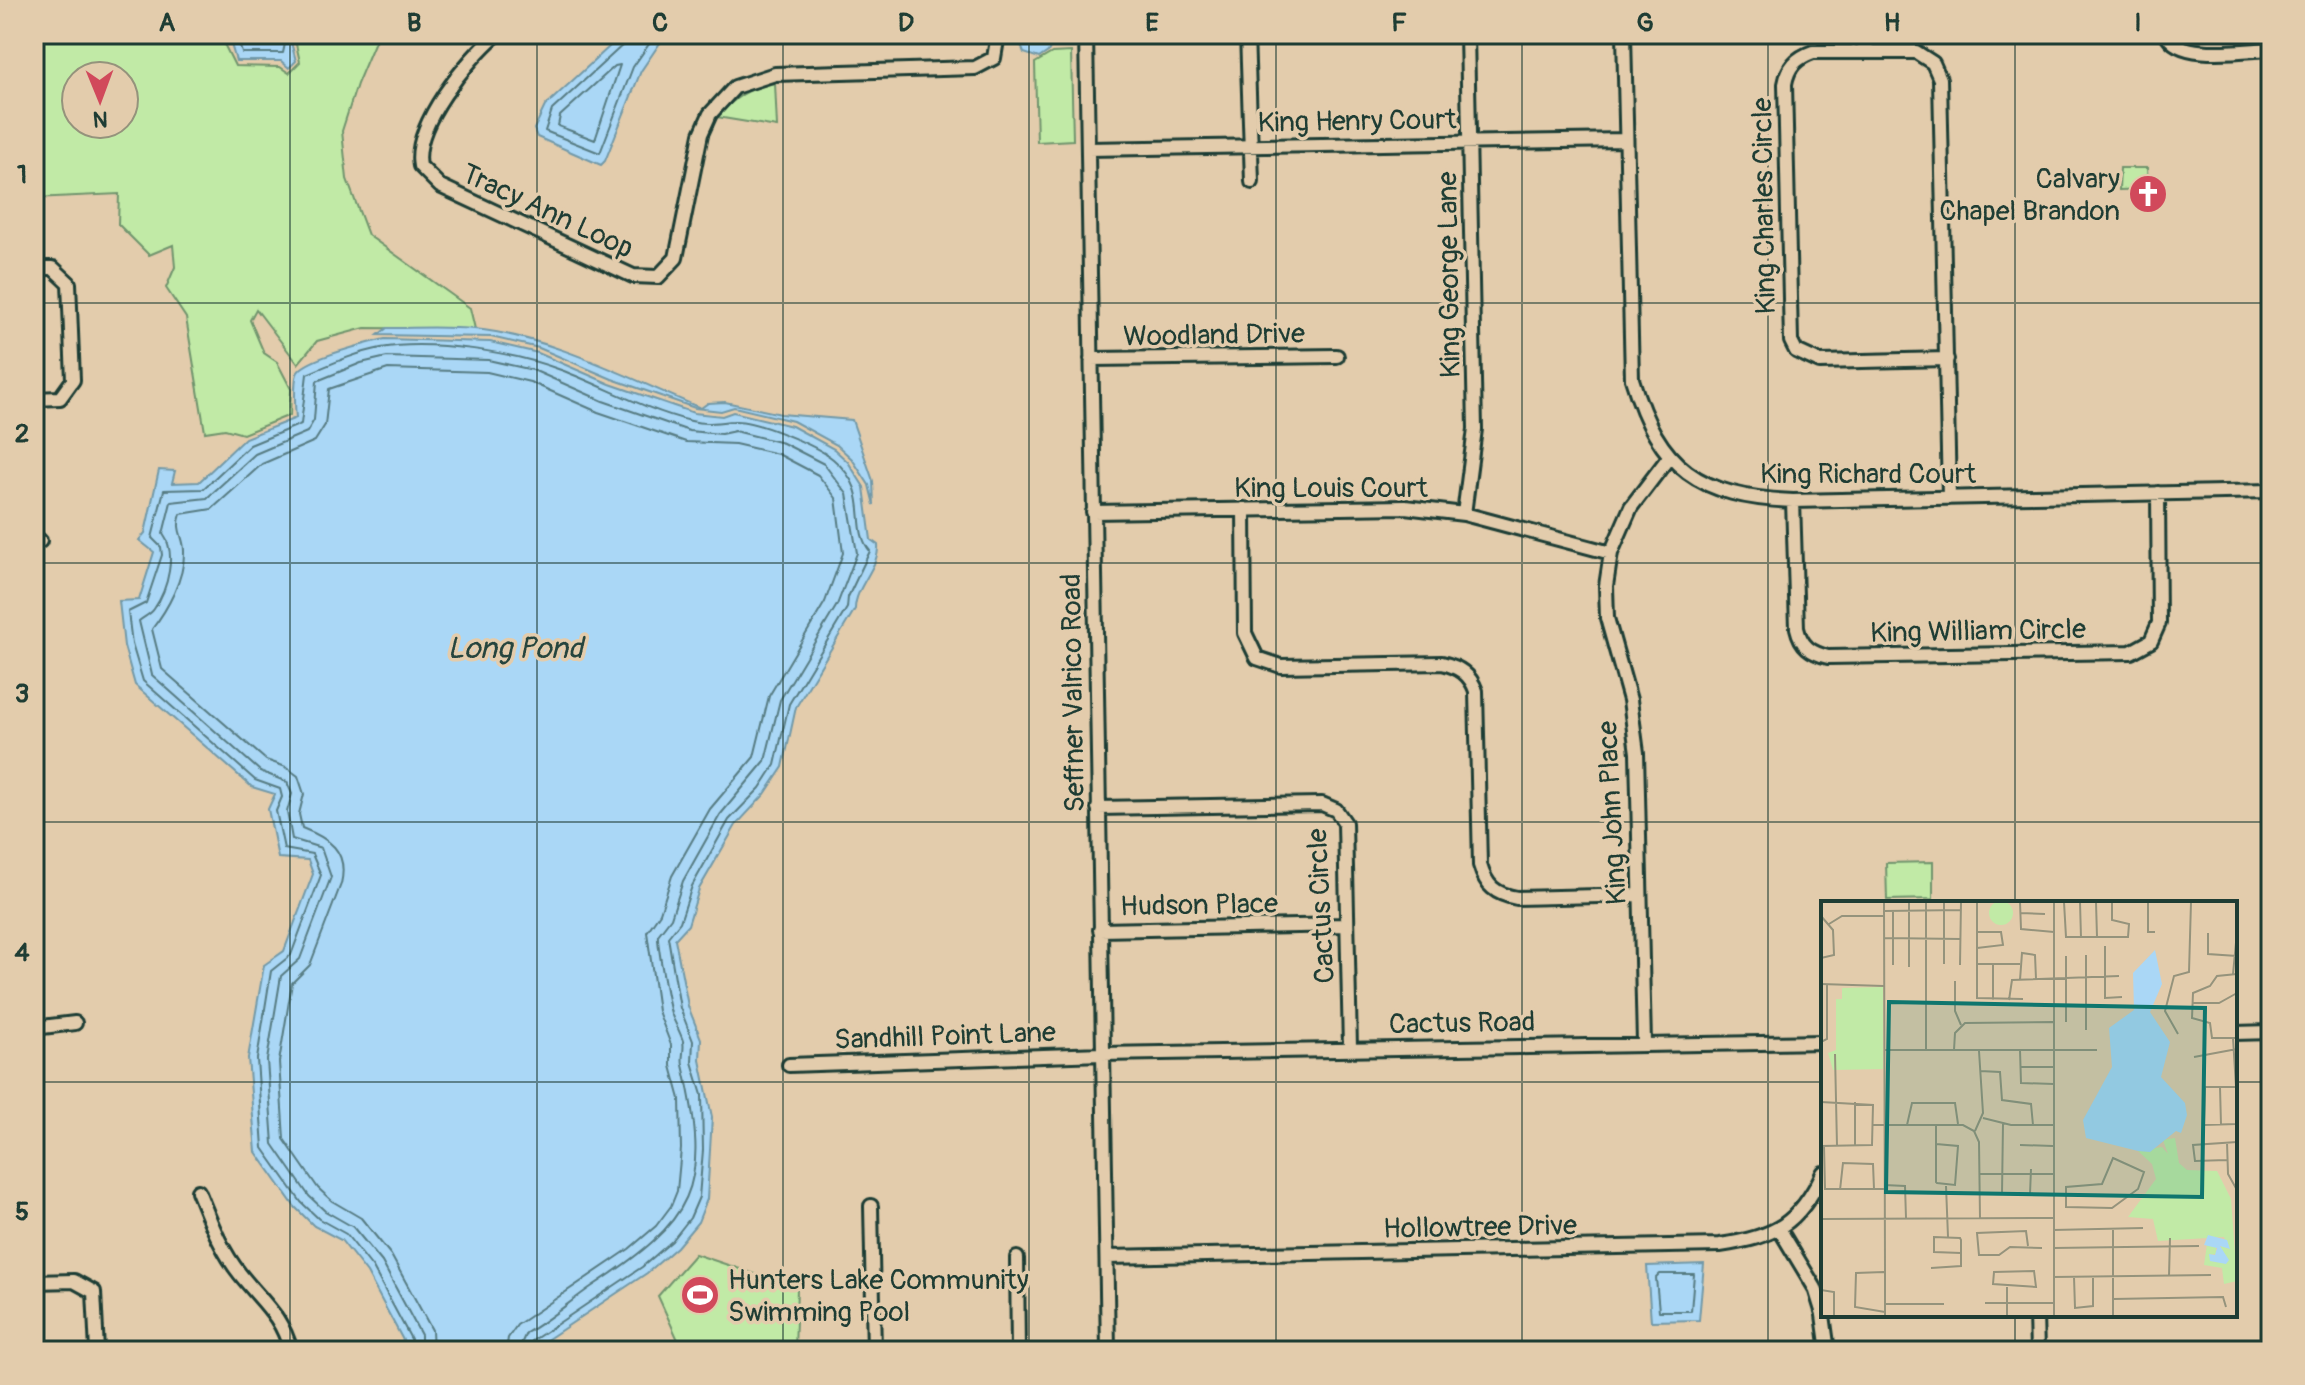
<svg xmlns="http://www.w3.org/2000/svg" width="2305" height="1385" font-family="Pangolin,sans-serif">
<rect width="100%" height="100%" fill="#e3ccac"/>
<filter id="ink" filterUnits="userSpaceOnUse"><feTurbulence type="fractalNoise" baseFrequency=".0125" numOctaves="2"/><feDisplacementMap in="SourceGraphic" scale="16" xChannelSelector="R" yChannelSelector="G"/><feConvolveMatrix kernelMatrix="1 2 1 2 8 2 1 2 1" color-interpolation-filters="sRGB"/></filter>
<g filter="url(#ink)">
<path fill="#c1eaa6" stroke="#70946d" stroke-width="2" fill-rule="evenodd" d="M34,34H224L225,46L235,66L280,67L289,73L300,62L296,44L307,34H378L357,84L342,131L347,179L368,235L470,308L475,329L365,328L317,341L298,364L256,309L250,320L264,353L277,362L291,389L290,415L243,434L225,429L205,432L186,318L166,288L175,267L173,245L149,255L118,224L119,194L34,198ZM76,76H124V124H76Z
M1071,52L1073,140L1037,142L1035,63L1052,53Z
M775,83L777,127L717,117C734,98 749,87 775,83Z
M2120,168H2147L2148,189L2119,190Z
M1933,862V899L1887,900L1886,863Z
M695,1254L797,1288L795,1351H683L658,1296Z"/>
<path fill="#aad7f6" stroke="#7299a8" stroke-width="2" d="M228,34H300L291,42L296,61L289,68L281,61H236Z
M623,34H666L641,71L605,161L601,165L537,137L534,129L545,106Z
M1017,34H1056L1048,52L1039,58L1024,53Z
M387,328C416,328 445,326 474,329C553,337 628,378 701,408L708,403L725,402L781,414L852,420L873,481L874,505L869,485L852,459L837,445L793,421L734,407L721,411L695,408L612,379L539,348L491,337L378,335Z
M385,339L490,342L538,353L610,384L694,413L722,416L733,412L792,426L834,449L848,462L864,487L871,540L878,545C880,567 855,586 855,609L796,707L783,767L765,794L736,825L699,889L688,925L675,939L688,1006L701,1039L700,1060L712,1117L707,1199L698,1222L677,1247L647,1273L530,1351H403L404,1342L367,1273L341,1240L314,1226L295,1207L256,1152L248,1058L264,965L284,951L313,874L308,860L278,858L268,809L275,794L252,787L135,685L124,646L119,601L139,600L154,552L139,540L145,533L159,470L175,471L172,483L199,482L245,438L296,418C295,409 294,381 297,374C302,359 369,343 385,339Z
M1704,1264L1699,1320L1651,1321L1647,1266Z"/>
<g fill="none" stroke-linecap="round" stroke-linejoin="round">
<path stroke="#577b82" stroke-width="2" d="M236,34L242,53H283L287,34
M628,34L625,43L552,110L545,131L600,153L633,67L656,34
M620,65L595,140L558,126L560,116L615,66Z
M1660,1274H1694L1691,1311H1659L1656,1278Z
M411,1351V1339L373,1268L346,1234L319,1219L301,1202L263,1148L257,1059L271,971L291,955L321,875L312,854L284,849L276,811L282,797L280,789L255,780L143,681L132,644L128,612L146,603L162,555L161,547L152,538L164,490L203,489L250,445L301,424L307,374C331,364 355,353 381,348C430,339 514,352 561,370C604,386 645,410 691,421C706,425 718,422 733,421C754,419 817,446 833,459C874,493 849,526 870,551L848,597L847,608L789,704L775,765L760,788L729,820L692,886L680,922L668,937L680,1008L693,1041L692,1062L702,1095L703,1150L699,1197L690,1218L672,1241L642,1267L532,1341L528,1351
M421,1351V1335L382,1262L353,1227L325,1211L309,1196L273,1144L267,1060L281,976L300,959L331,877L321,848L292,839L287,812L292,794L287,782L260,771L152,675L139,621C143,617 150,615 154,609C168,589 177,553 163,534L171,502L207,498L255,454L307,432L314,420L317,381L361,363L387,357L488,360L533,370L603,401L689,431L721,434L735,431L783,443L824,464L847,494L857,553L837,605L780,700L765,761L720,815L683,881L671,918L658,935C657,943 668,1003 671,1013C674,1022 680,1031 683,1041C685,1049 681,1057 683,1065C712,1188 694,1220 591,1287C569,1302 549,1320 526,1333L518,1351
M433,1351L432,1330L391,1255L361,1218L332,1201L318,1188L284,1139L279,1062L292,983L310,965L341,884C349,850 328,838 302,828L299,814L304,794L298,776L286,767L266,760L162,669L152,629C167,610 185,578 184,551C184,536 175,531 181,514L212,509L262,464L315,441L325,425L329,389L388,369L487,372L530,382L598,412L686,442L735,444L778,454L818,475L836,498L843,553L825,602L769,696L754,757L710,809L672,876L660,913L647,932L658,1011L671,1045V1066L680,1099L681,1149L677,1191L671,1206L656,1226L629,1249L517,1325L508,1338L506,1351"/>
<defs>
<path id="minor" d="M497,34C468,59 412,126 420,166L440,186L633,276L658,277L676,258L701,134L710,114L735,87L775,74L975,68L994,58L998,34
M1086,34L1108,1351
M1247,34L1252,182
M1624,34L1632,379C1659,469 1699,497 1793,501L2271,491
M1866,34L1867,51
M2167,34C2178,61 2244,50 2271,49
M1088,149L1626,140
M34,268H53L69,283L73,380L60,398L34,399
M1091,359L1337,356
M1947,359L1820,362L1796,351L1791,341L1785,84C1788,67 1796,58 1813,52H1916L1933,63L1940,79L1949,497
M1793,501L1797,628C1801,646 1811,653 1828,657L2131,652L2151,641L2159,623L2158,493
M1244,509L1245,633L1257,658L1281,666L1442,663C1459,667 1470,674 1476,691L1480,865C1486,886 1495,894 1517,898L1640,895
M1093,512L1405,507L1464,514L1611,553
M1464,514L1475,429L1467,34
M34,536L40,541
M1098,808L1322,804L1336,810L1345,823L1350,1048
M1100,930L1347,925
M34,1028L75,1023
M2235,1033L2271,1032
M1644,1043L1637,753L1630,700L1607,618L1606,586L1611,553L1631,507L1669,457
M789,1065L1102,1054L1823,1042
M198,1191C210,1220 220,1249 240,1274C262,1302 281,1314 291,1351
M871,1206L874,1351
M1780,1230L1815,1288L1823,1314
M1107,1257L1720,1245C1775,1237 1799,1224 1823,1173
M1017,1258L1018,1351
M34,1282L74,1281L94,1292L97,1351
M1823,1315L1828,1351
M2036,1315L2037,1351"/>
</defs>
<use href="#minor" stroke="#1f3d34" stroke-width="18"/>
<use href="#minor" stroke="#e3ccac" stroke-width="12"/>
</g>
</g>
<path fill="none" stroke="#1f3d34" stroke-width="2" stroke-opacity="0.55" d="M290,34V1351M537,34V1351M783,34V1351M1029,34V1351M1276,34V1351M1522,34V1351M1768,34V1351M2015,34V903M34,303H2271M34,563H2271M34,822H2271M34,1082H1823M2235,1082H2271M2015,1315V1351"/>
<defs>
<symbol id="church-disc" viewBox="-11 -11 22 22"><circle r="9.5" fill="#d1495b" stroke="#e3ccac"/><path d="M-1.2-6h2.4v3.5h3.3v2.4h-3.3V6h-2.4V-.1h-3.3v-2.4h3.3Z" fill="#fff"/></symbol>
<symbol id="stadium-disc" viewBox="-11 -11 22 22"><circle r="9.5" fill="#d1495b" stroke="#e3ccac"/><path d="M0-5a6.5 5 0 1 0 0 10a6.5 5 0 1 0 0-10ZM-3.5-1.8h7v3.6h-7Z" fill="#fff"/></symbol>
</defs>
<g fill-rule="evenodd">
<use href="#church-disc" x="2126" y="172" width="44" height="44"/>
<use href="#stadium-disc" x="678" y="1273" width="44" height="44"/>
</g>
<g text-anchor="middle" stroke-width="7" stroke-linejoin="round" paint-order="stroke">
<g font-size="28" fill="#1f3d34" stroke="#e3ccac">
<text transform="translate(1357 120) rotate(-1)" y="10">King Henry Court</text>
<text transform="translate(1763 206) rotate(-91)" y="10">King Charles Circle</text>
<text transform="translate(548 210) rotate(25)" y="10">Tracy Ann Loop</text>
<text transform="translate(1448 275) rotate(-91)" y="10">King George Lane</text>
<text transform="translate(1214 334) rotate(-1)" y="10">Woodland Drive</text>
<text x="1868" y="483">King Richard Court</text>
<text x="1331" y="497">King Louis Court</text>
<text transform="translate(1978 630) rotate(-1)" y="10">King William Circle</text>
<text transform="translate(1072 693) rotate(-91)" y="10">Seffner Valrico Road</text>
<text transform="translate(1611 813) rotate(-93)" y="10">King John Place</text>
<text transform="translate(1199 904) rotate(-1)" y="10">Hudson Place</text>
<text transform="translate(1320 906) rotate(-93)" y="10">Cactus Circle</text>
<text transform="translate(1462 1022) rotate(-1)" y="10">Cactus Road</text>
<text transform="translate(945 1035) rotate(-2)" y="10">Sandhill Point Lane</text>
<text transform="translate(1480 1226) rotate(-1)" y="10">Hollowtree Drive</text>
</g>
<g font-size="28" fill="#1f3d34" stroke="#e3ccac" text-anchor="end">
<text x="2120" y="188">Calvary<tspan x="2120" dy="32">Chapel Brandon</tspan></text>
<text x="728" y="1289" text-anchor="start">Hunters Lake Community<tspan x="728" dy="32">Swimming Pool</tspan></text>
</g>
<g font-size="30" font-style="italic" fill="#26453e" stroke="#e3ccac">
<text x="515" y="658">Long Pond</text>
</g>
</g>
<g transform="translate(1821 901)">
<rect width="416" height="416" fill="#e3ccac"/>
<path d="M168 12a12 12 0 1 1 24 0a12 12 0 1 1-24 0ZM62,86V168L12,169L7,152L15,149V98H21V87ZM354,237L358,262L366,269L396,270L410,298L416,380L403,383L401,367L383,364L386,343L395,345V353L388,354L393,361L407,359L400,350V343L407,348L403,336L337,340L332,318L307,316L335,278L331,263L317,250L341,246L347,253L342,239Z" fill="#c1eaa6"/>
<path d="M334,49L341,83L329,111L349,141L340,176L364,202L366,214L360,232L355,230L329,251L317,250L265,237L262,219L291,166L288,127L313,109L312,72ZM387,334L406,339L409,348L399,345L408,359L405,363L389,360L388,353L394,354L396,347L383,344Z" fill="#aad7f6"/>
<path fill="none" stroke="#95937c" stroke-width="2" d="M63,1L64,367M105,1V149M156,1V97L202,98M199,1L200,28L233,31M243,1L245,36H307L308,23L291,19V1M259,1L260,37M275,1L276,36M327,1V31H334M63,10L140,9M72,10V64M199,12L224,13M0,15L12,29L13,54L0,57M8,23L21,15H63M387,32V53L416,55M63,37L140,38M284,45V97L301,96M156,47L182,44L180,31H156M123,63V1M156,63H199M139,64L140,1M88,66V1M412,73L416,31M416,73L396,75L389,85L372,92L371,117L389,122L391,137H416M199,79L201,52L214,54L215,78M134,80V110L140,124M0,83L63,85M172,99V63M188,99L191,79L298,75M371,102H398L416,92M245,121V55M265,129V54M357,133L344,110L353,75L368,71L370,1M412,137L415,186V223L383,224L384,186H415M0,141L6,138V83M63,149H276M133,149L134,132L144,122L232,121M199,149L200,182L233,183M14,153L16,245M373,156L416,148M199,166H233M159,170L179,171L181,199L210,203L212,224M399,186L400,224M0,201L52,204L51,244L0,245M34,201V245M162,217L190,224H232M182,222L181,293H209L210,268M52,224H142L153,230L158,241L159,318M86,224L91,202H134L137,223M154,230L162,212L158,150M406,241L407,273L416,289M115,243L137,245L134,284L116,282L115,281V224M199,244L232,245M3,245L4,288H63M292,257L323,271L317,288L291,307L245,306V286L281,283ZM406,259L374,260L372,244L416,241M159,273H232M63,284L84,285L85,317M125,285L127,336M19,289L22,262L52,263L53,288M0,318L232,317M232,329L322,327M207,345L205,330L156,332L158,354H178L189,346L221,347M232,347L378,345M64,367V415M110,367L140,365V339L139,337L113,336V351L140,352M213,370L215,386L172,383L173,371ZM63,371L35,372L34,406L64,411M348,375L349,337M232,376L390,374M253,376L254,407L272,405V376M0,389L13,391V415M292,398L402,396L405,406M164,402H233M64,403H123M186,415V386M233,415V1M292,415V328"/>
<path fill="#0f766e" fill-opacity="0.15" stroke="#0f766e" stroke-width="4" d="M68,101L384,107L381,296L65,291Z"/>
<rect width="416" height="416" fill="none" stroke="#1f3d34" stroke-width="4"/>
</g>
<rect width="2305" height="1385" fill="none" stroke="#e3ccac" stroke-width="88"/>
<g transform="translate(100 100) rotate(179)"><circle r="38" fill="#e3ccac" stroke="#95937c" stroke-width="2"/>
<path d="M0-6L14 30L0 20L-14 30Z" fill="#d1495b"/>
<text y="-12" font-size="22" font-weight="bold" text-anchor="middle" fill="#1f3d34">N</text>
</g>
<rect x="44" y="44" width="2217" height="1297" fill="none" stroke="#1f3d34" stroke-width="3"/>
<g font-size="26" text-anchor="middle" font-weight="bold" fill="#1f3d34">
<text x="167" y="31">A</text>
<text x="414" y="31">B</text>
<text x="660" y="31">C</text>
<text x="906" y="31">D</text>
<text x="1152" y="31">E</text>
<text x="1399" y="31">F</text>
<text x="1645" y="31">G</text>
<text x="1892" y="31">H</text>
<text x="2138" y="31">I</text>
<text x="22" y="183">1</text>
<text x="22" y="442">2</text>
<text x="22" y="702">3</text>
<text x="22" y="961">4</text>
<text x="22" y="1220">5</text>
</g>
</svg>
